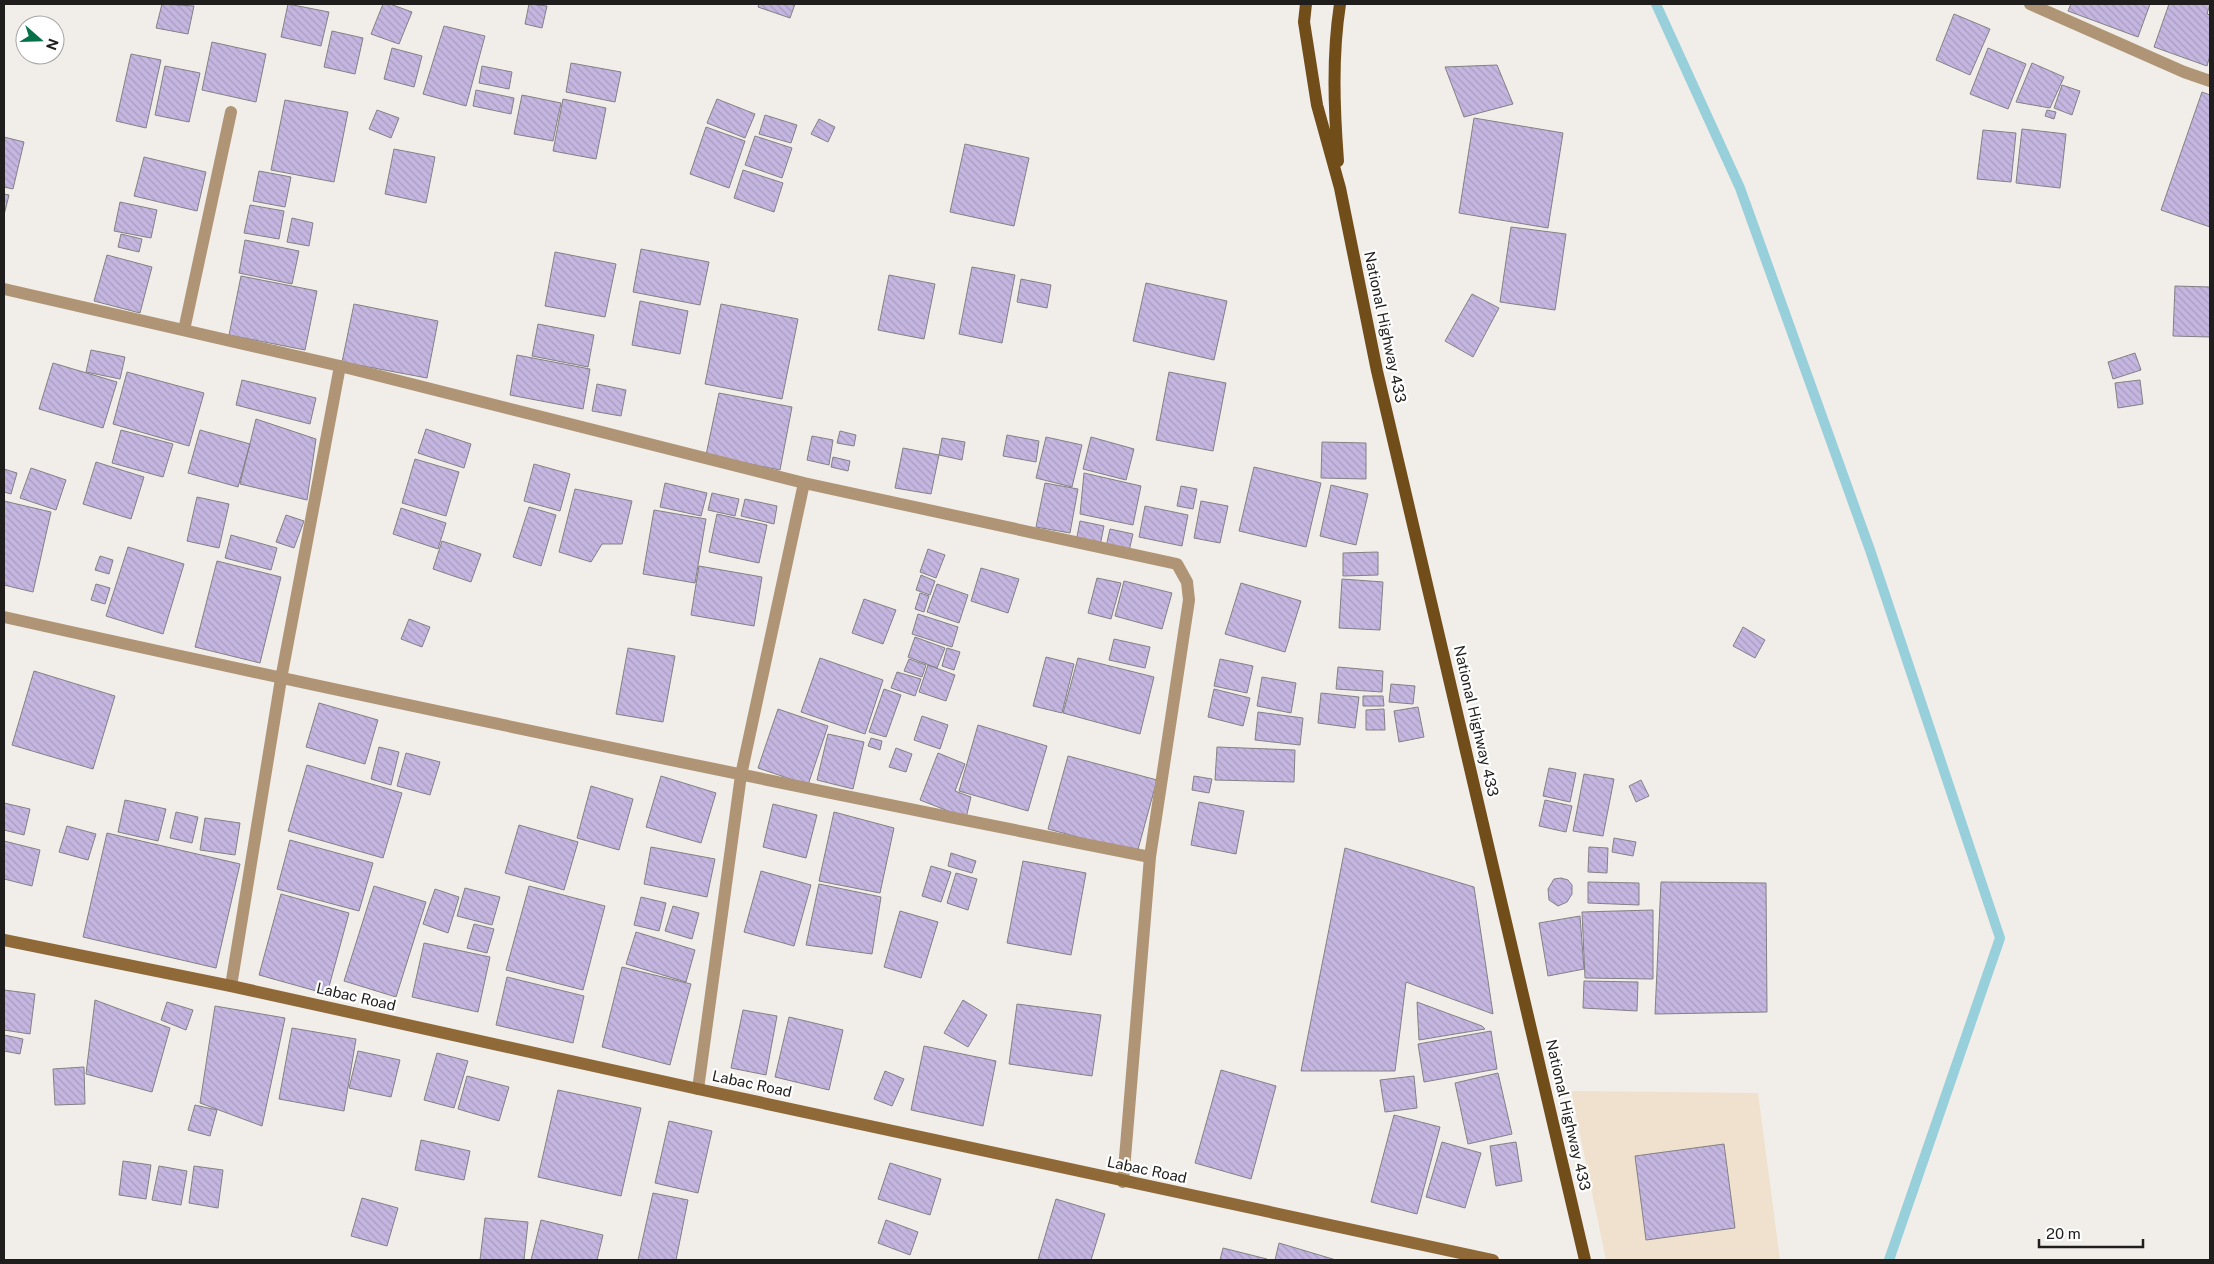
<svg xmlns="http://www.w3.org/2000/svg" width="2214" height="1264" font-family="'Public Sans',sans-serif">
<defs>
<pattern id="building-back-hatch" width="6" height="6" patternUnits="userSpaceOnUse" patternTransform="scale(1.25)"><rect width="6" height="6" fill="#c4b6e0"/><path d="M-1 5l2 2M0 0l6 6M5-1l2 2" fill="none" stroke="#a89cc0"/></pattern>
</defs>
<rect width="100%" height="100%" fill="#f1ede9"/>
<path fill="#f0e1ce" d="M1571,1091L1758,1093L1780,1260H1606Z"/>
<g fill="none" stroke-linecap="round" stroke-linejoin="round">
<path stroke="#97cfdb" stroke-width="10" d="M1656,4L1740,188L1870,550L2000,938L1889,1260"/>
</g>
<path fill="url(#building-back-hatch)" stroke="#838185" d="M162,4L194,6L188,34L156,28Z
M288,4L329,12L321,46L281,37Z
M383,4H390L412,12L399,44L371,34Z
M529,4L547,6L542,28L525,24Z
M759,4H795L790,18L758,7Z
M2071,4H2150L2138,37L2068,11Z
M2169,4H2210L2207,14L2210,15V55L2207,66L2154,47Z
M1954,14L1990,29L1970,75L1936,60Z
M444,26L485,36L466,106L423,94Z
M332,31L363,38L355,74L324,67Z
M212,42L266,54L256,102L202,90Z
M392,48L422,56L414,87L384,79Z
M1988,48L2026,64L2008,109L1970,94Z
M131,54L161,60L146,128L116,121Z
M571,63L621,72L615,102L566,92Z
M2032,63L2064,77L2050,108L2016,102Z
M1497,65L1513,104L1464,117L1445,67Z
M165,66L200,73L189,122L155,115Z
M482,66L512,72L509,89L479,83Z
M2062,85L2080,91L2072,115L2054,108Z
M476,90L514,98L511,114L473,106Z
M2202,92L2210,95V227L2161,210Z
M522,95L561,103L553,141L514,134Z
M563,99L606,108L596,159L553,151Z
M717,99L755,114L745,138L707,123Z
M285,100L348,112L334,182L271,170Z
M377,110L399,118L391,138L369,129Z
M2047,110L2056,112L2054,119L2045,116Z
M765,115L797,125L791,143L759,134Z
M1474,118L1563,133L1548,228L1459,213Z
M819,119L835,127L828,142L811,134Z
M706,127L745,141L729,188L690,174Z
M2022,129L2066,134L2060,188L2016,183Z
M1983,130L2016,133L2011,182L1977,179Z
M755,136L792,148L782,178L745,165Z
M4,137L24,142L13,189L4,187Z
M965,144L1029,158L1014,226L950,212Z
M394,149L435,157L426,203L385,194Z
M144,157L206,172L197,211L134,196Z
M743,170L783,183L774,212L734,198Z
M259,171L291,177L285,207L253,201Z
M4,194L9,195L4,215Z
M120,202L157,210L151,238L114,231Z
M250,205L284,211L279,239L244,233Z
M292,218L313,223L309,246L287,242Z
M1511,227L1566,234L1555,310L1500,302Z
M121,234L142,239L139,252L118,247Z
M245,240L299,251L292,284L239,273Z
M641,249L709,262L700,305L633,292Z
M555,252L616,264L605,317L545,306Z
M107,255L152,267L140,313L94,301Z
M972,267L1015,275L1002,343L959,334Z
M889,275L935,284L924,339L878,330Z
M241,276L317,291L305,350L229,335Z
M1021,279L1051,285L1047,308L1017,302Z
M1146,283L1227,301L1214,360L1133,341Z
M2175,286L2210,287V337L2173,336Z
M1472,294L1499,308L1473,357L1445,341Z
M640,301L688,311L680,354L632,345Z
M354,304L438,321L427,378L342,362Z
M721,304L798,319L782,399L705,384Z
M538,324L594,335L588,367L532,356Z
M91,350L125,357L120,379L86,372Z
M2135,353L2141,370L2113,379L2108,362Z
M517,355L590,369L583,409L510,395Z
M53,363L117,382L103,428L39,409Z
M127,372L204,393L189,446L113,424Z
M1169,372L1226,383L1213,451L1156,440Z
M242,380L316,398L310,424L236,405Z
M2140,380L2143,404L2118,408L2115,383Z
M597,384L626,390L621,416L592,411Z
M719,393L792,407L780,470L706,455Z
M256,419L316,439L307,500L240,484Z
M426,429L471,444L464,468L418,453Z
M121,430L173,444L163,477L112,463Z
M200,430L250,444L238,487L188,473Z
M840,431L856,435L854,446L837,443Z
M1007,435L1039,441L1036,462L1003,456Z
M812,436L833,440L829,465L807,460Z
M1046,437L1082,445L1072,487L1036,478Z
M1091,437L1134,449L1126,480L1083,469Z
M942,438L965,442L962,460L939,455Z
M1322,442L1366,443V479L1321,478Z
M903,448L939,455L931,494L895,488Z
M833,457L850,461L848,471L831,467Z
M415,459L459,472L446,516L402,503Z
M96,462L144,477L131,519L83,504Z
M534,464L570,474L560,511L524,501Z
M1254,467L1321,483L1306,547L1239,531Z
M31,468L66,480L56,510L20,498Z
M4,469L17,473L11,494L4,492Z
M1084,473L1141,486L1133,525L1080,514Z
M665,483L707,493L701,516L660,507Z
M1045,483L1078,489L1070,533L1036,527Z
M1331,485L1368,494L1356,545L1320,536Z
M1181,486L1197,489L1193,509L1177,506Z
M575,489L632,501L622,544H602L591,562L559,552Z
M712,493L739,499L735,516L708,510Z
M197,497L229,504L219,548L187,541Z
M745,499L777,506L774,524L741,516Z
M4,501L51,512L33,592L4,585Z
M1201,501L1228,506L1220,543L1194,538Z
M1145,506L1188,515L1182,546L1139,537Z
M529,507L556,515L541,566L513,557Z
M401,508L446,523L438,549L393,534Z
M654,510L706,519L695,583L643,574Z
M717,514L767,525L759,563L709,552Z
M286,515L304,521L294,548L276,542Z
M1080,521L1104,526L1100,546L1076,542Z
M1110,529L1133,534L1129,551L1106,547Z
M231,535L277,548L271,570L225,558Z
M442,541L481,554L471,582L433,569Z
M128,547L184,564L163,634L106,616Z
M928,549L945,555L936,578L920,572Z
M1378,552V575L1343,576V553Z
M100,556L113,560L109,574L95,570Z
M217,561L281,577L260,663L195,647Z
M699,566L762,577L754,626L691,615Z
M981,568L1019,579L1008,613L971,601Z
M921,575L935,581L930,595L916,590Z
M1097,578L1121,583L1111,619L1088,613Z
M1342,579L1383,582L1380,630L1339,628Z
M1124,581L1172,593L1162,629L1115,616Z
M1241,583L1301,601L1285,652L1225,634Z
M96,584L110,588L105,604L91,600Z
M937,584L968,595L959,623L927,612Z
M920,593L929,596L924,612L915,609Z
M864,599L896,610L883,644L852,633Z
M918,614L958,627L952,647L912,634Z
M409,619L430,627L422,647L401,639Z
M1743,627L1765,640L1755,658L1733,646Z
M915,637L945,648L937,668L908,657Z
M1114,639L1150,647L1145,668L1109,660Z
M628,648L675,656L663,722L616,714Z
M947,648L960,652L954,670L942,666Z
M1046,657L1074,664L1062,713L1033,706Z
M820,658L883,680L865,734L801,712Z
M1078,658L1154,677L1140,734L1063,713Z
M909,659L926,665L922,677L904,671Z
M1220,659L1253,666L1247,693L1214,686Z
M928,665L955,675L946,701L919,692Z
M1338,667L1383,671L1382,692L1336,689Z
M34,671L115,696L93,769L12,745Z
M897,672L921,679L915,696L891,688Z
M1262,677L1296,683L1291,713L1257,706Z
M1391,684L1415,686L1413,704L1389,702Z
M884,689L901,695L886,737L869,732Z
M1214,689L1250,698L1243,726L1208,717Z
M1321,693L1359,697L1355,728L1318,723Z
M1363,696H1383L1384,706H1363Z
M319,703L378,720L365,764L306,747Z
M1418,707L1424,737L1399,742L1394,711Z
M778,709L828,726L808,785L758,768Z
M1384,709L1385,730H1366V710Z
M1258,712L1303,718L1300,745L1255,740Z
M922,716L948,725L940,749L914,740Z
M978,725L1047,746L1028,811L959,791Z
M828,734L864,742L853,789L817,780Z
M871,738L882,741L880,750L868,746Z
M379,747L399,752L391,785L371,779Z
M1217,747L1295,750L1294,782L1215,780Z
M896,748L912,754L906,772L889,767Z
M406,753L440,762L430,795L397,786Z
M938,753L965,764L955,791L971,797L966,818L920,800Z
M1068,756L1157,780L1137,853L1048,829Z
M307,765L402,793L383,858L288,831Z
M1549,768L1576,773L1570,802L1543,796Z
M1584,774L1614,779L1603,836L1573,831Z
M661,776L716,793L701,843L646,827Z
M1194,776L1212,779L1209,793L1192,790Z
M1641,780L1649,796L1636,802L1629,786Z
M591,786L633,799L619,850L577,838Z
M125,800L166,809L158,841L118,832Z
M1545,800L1572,806L1566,832L1539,826Z
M1199,802L1244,811L1236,854L1191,845Z
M4,803L30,809L24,835L4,830Z
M773,804L817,815L806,858L763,847Z
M176,812L198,817L192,843L170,838Z
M834,812L894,828L880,893L819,881Z
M205,818L240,823L235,855L200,850Z
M519,825L578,842L564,890L505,873Z
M67,826L96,834L88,860L59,852Z
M107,833L240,864L216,968L83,937Z
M1614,838L1636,842L1633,856L1612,852Z
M290,840L373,863L359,911L277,889Z
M4,841L40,850L32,886L4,879Z
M651,847L715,859L707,897L644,884Z
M1589,847L1608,848L1607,873L1588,872Z
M1345,848L1474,887L1493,1014L1406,982L1395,1071H1301Z
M951,853L976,861L972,873L948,866Z
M1023,861L1086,873L1071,955L1007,943Z
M931,866L951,872L941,902L922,896Z
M761,871L811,885L794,946L744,932Z
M956,873L977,879L968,910L947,903Z
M1561,878L1568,880L1572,885V894L1567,902L1558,906L1549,900L1548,889L1554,879Z
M1588,882L1639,883V905L1588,903Z
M1661,882L1766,883L1767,1012L1655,1014Z
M819,884L881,897L872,954L806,945Z
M374,886L426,902L396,997L344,981Z
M529,886L605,906L583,990L506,970Z
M465,888L500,897L492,925L457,916Z
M435,889L459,897L448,933L423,924Z
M281,894L349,913L327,994L259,975Z
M641,897L666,903L659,931L634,925Z
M673,906L699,913L692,939L665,931Z
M1653,910V979L1585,978L1582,912Z
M900,911L938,922L921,978L884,967Z
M1580,916L1584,969L1548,976L1539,923Z
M474,924L494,929L487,953L467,948Z
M636,932L695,950L686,982L626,964Z
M424,943L490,957L478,1012L412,997Z
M622,967L691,984L670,1065L602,1047Z
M507,977L584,996L573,1043L496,1025Z
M1584,981L1638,982L1637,1011L1583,1008Z
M4,990L35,994L30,1034L4,1030Z
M95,1000L170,1028L152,1092L86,1074Z
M963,1000L987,1015L968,1047L944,1033Z
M167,1002L193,1010L186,1030L161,1020Z
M1417,1002L1482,1026L1485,1029L1419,1040Z
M1017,1004L1101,1015L1092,1076L1009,1064Z
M215,1006L285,1018L262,1126L200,1103Z
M743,1010L777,1016L766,1075L731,1068Z
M789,1017L843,1030L829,1090L775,1077Z
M292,1028L356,1039L344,1111L279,1099Z
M1491,1031L1497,1069L1424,1082L1418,1044Z
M4,1035L23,1039L20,1054L4,1051Z
M924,1046L996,1061L983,1126L911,1110Z
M358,1051L400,1060L391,1097L349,1088Z
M437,1053L468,1061L454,1108L424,1100Z
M84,1067L85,1104L55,1105L53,1069Z
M1221,1070L1276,1086L1251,1179L1195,1163Z
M885,1071L904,1079L892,1106L874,1099Z
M1498,1073L1512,1134L1468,1144L1455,1083Z
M467,1076L509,1087L499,1121L458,1109Z
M1414,1076L1417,1108L1385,1112L1380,1080Z
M558,1090L641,1108L621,1196L538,1177Z
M195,1105L217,1110L210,1136L188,1130Z
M1394,1115L1440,1127L1417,1214L1371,1202Z
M669,1121L712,1131L698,1193L655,1183Z
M421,1140L470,1151L464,1180L415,1170Z
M1442,1142L1481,1153L1465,1208L1426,1197Z
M1516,1142L1522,1181L1496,1186L1490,1146Z
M1724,1144L1735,1228L1646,1240L1635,1156Z
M123,1161L151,1165L146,1199L119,1195Z
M890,1163L941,1179L930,1215L878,1199Z
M159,1166L187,1171L181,1205L152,1200Z
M194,1166L223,1170L218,1208L189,1203Z
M653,1193L688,1200L676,1260H638Z
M362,1198L398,1208L387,1246L351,1236Z
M1056,1199L1105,1214L1091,1260H1038Z
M485,1218L528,1222L524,1260H480Z
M541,1220L603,1235L597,1260H531Z
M886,1220L918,1232L910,1255L878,1243Z
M1279,1243L1336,1260H1275Z
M1223,1248L1267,1259V1260H1220Z"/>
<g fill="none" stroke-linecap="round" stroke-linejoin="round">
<path stroke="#af9575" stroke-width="12" d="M2030,4L2184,72L2210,81
M4,289L340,366L804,483L1177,564L1187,582L1189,600L1150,857L1123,1182
M184,330L231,112
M4,617C385,702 767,781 1150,857
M231,986L281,679L340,366
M698,1089L741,775L804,483"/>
<path stroke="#8f6938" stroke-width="12" d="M4,940L231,986L698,1089L1493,1260"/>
<path stroke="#714d1a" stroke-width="12" d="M1306,4L1304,22L1317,105L1340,188L1377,371L1585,1260
M1338,161C1334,108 1332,56 1340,4"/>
</g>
<g text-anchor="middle" stroke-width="4.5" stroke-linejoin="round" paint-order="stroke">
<g font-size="15" fill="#1f1e1c" stroke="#fff">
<text transform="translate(1385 327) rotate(78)" y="5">National Highway 433</text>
<text transform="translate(1476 721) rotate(77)" y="5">National Highway 433</text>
<text transform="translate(356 997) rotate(13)" y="5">Labac Road</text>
<text transform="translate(752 1084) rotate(12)" y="5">Labac Road</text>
<text transform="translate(1568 1115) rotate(77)" y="5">National Highway 433</text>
<text transform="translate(1147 1170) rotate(12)" y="5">Labac Road</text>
</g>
</g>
<rect width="2214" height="1264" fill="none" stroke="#1f1e1c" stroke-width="10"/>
<g transform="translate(40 40) rotate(110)"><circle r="24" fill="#ffffff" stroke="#a5a5a4"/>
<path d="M0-4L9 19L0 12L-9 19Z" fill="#067149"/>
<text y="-8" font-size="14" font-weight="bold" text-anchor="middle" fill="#1f1e1c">N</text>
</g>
<path d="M2039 1239v8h104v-8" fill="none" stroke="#1f1e1c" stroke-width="2.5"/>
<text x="2046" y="1239" font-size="15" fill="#1f1e1c" stroke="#ffffff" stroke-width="4" paint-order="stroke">20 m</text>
</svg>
